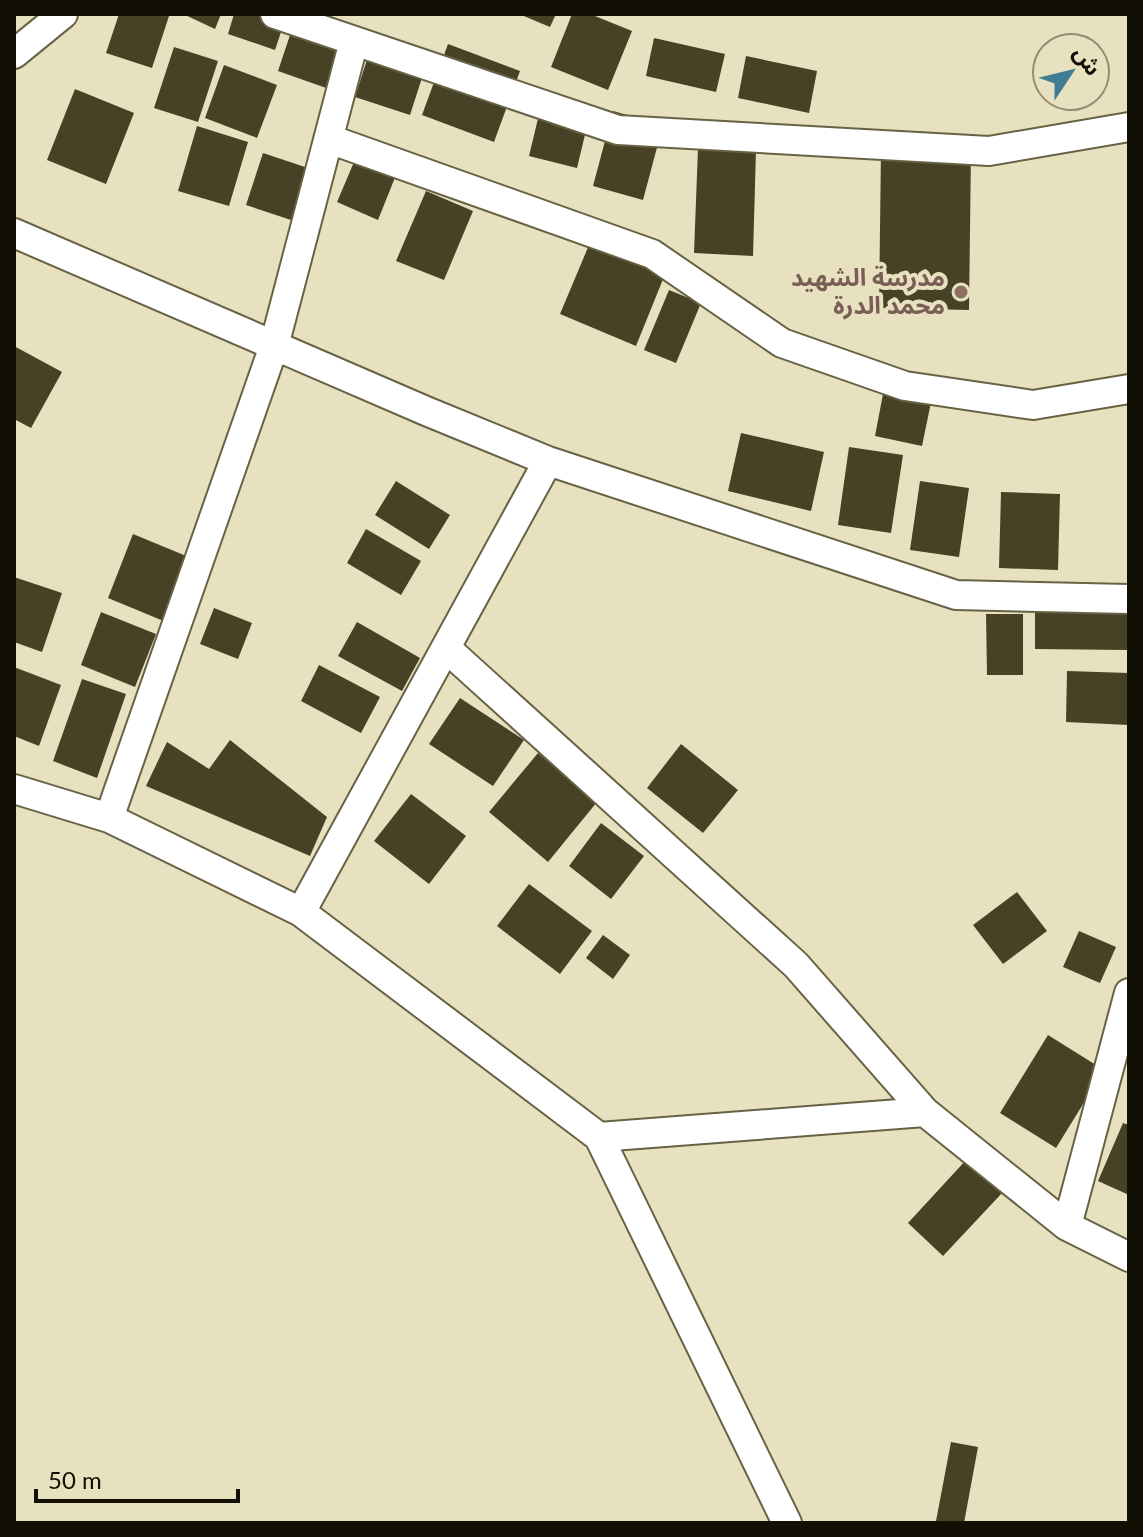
<svg xmlns="http://www.w3.org/2000/svg" width="1143" height="1537" font-family="Lato,'Noto Sans Arabic',sans-serif">
<rect width="100%" height="100%" fill="#e8e1c0"/>
<path fill="#474125" d="M119,14H164L169,16L152,68L106,53Z
M183,14H221L215,29Z
M234,14H287L275,50L228,34Z
M297,14L349,31L329,89L278,71Z
M519,14H556L550,27Z
M572,14H590L632,31L608,90L551,67Z
M375,35L430,53L410,115L355,97Z
M654,38L725,54L716,92L646,76Z
M448,44L520,71L494,142L422,115Z
M174,47L218,61L198,122L154,108Z
M746,56L817,71L809,113L738,98Z
M224,65L277,85L257,138L205,118Z
M75,89L134,113L106,184L47,160Z
M541,106L589,118L577,168L529,156Z
M613,111L663,125L643,200L593,186Z
M197,126L248,142L229,206L178,191Z
M360,148L400,165L378,220L337,202Z
M698,148L756,150L753,256L694,253Z
M881,150L971,151L969,310L879,308Z
M263,153L311,169L294,221L246,205Z
M426,191L473,211L444,280L396,261Z
M597,226L672,257L636,346L560,314Z
M669,290L701,303L676,363L644,350Z
M14,346L62,372L31,428L14,419Z
M887,373L935,383L922,446L875,436Z
M741,433L824,452L811,511L728,491Z
M849,447L903,455L891,533L838,525Z
M396,481L450,515L429,549L375,515Z
M920,481L969,488L959,557L910,550Z
M1001,492L1060,494L1058,570L999,568Z
M366,529L421,561L401,595L347,563Z
M133,534L191,558L166,622L108,598Z
M14,577L62,593L42,652L14,642Z
M214,608L252,623L238,659L200,644Z
M1035,610L1127,612V650L1035,649Z
M101,612L156,634L135,687L81,665Z
M986,614H1023V675H987Z
M357,622L420,658L402,691L338,656Z
M319,665L380,697L361,733L301,701Z
M14,667L61,685L39,746L14,736Z
M1067,671L1129,673V725L1066,722Z
M82,679L126,694L97,778L53,761Z
M460,698L524,740L493,786L429,744Z
M230,740L327,817L310,856L146,786L167,742L209,769Z
M681,744L738,790L703,833L647,788Z
M538,753L597,802L548,862L489,812Z
M411,794L466,836L429,884L374,841Z
M601,823L644,856L611,899L569,866Z
M529,884L592,931L560,974L497,926Z
M1017,892L1047,931L1003,964L973,925Z
M1079,931L1116,947L1100,983L1063,967Z
M603,935L630,955L613,979L586,958Z
M1048,1035L1104,1070L1056,1148L1000,1113Z
M1123,1123L1129,1125V1195L1098,1181Z
M967,1159L1003,1192L943,1256L908,1223Z
M951,1442L978,1447L964,1523L936,1521Z"/>
<g fill="none" stroke-linecap="round" stroke-linejoin="round">
<defs>
<path id="minor" d="M275,14L618,130L989,151L1129,127
M14,54L63,14
M329,139L652,254L782,343L905,386L1033,405L1129,389
M14,233L426,411L548,461L956,595L1129,599
M446,648L796,965L925,1112L1067,1226
M14,789L109,818L301,912L548,461
M109,818L274,346L354,41
M301,912L599,1137L925,1112
M1129,993L1067,1226L1129,1257
M599,1137L787,1523"/>
</defs>
<use href="#minor" stroke="#686245" stroke-width="32"/>
<use href="#minor" stroke="#fff" stroke-width="28"/>
</g>
<circle fill="#8d6e63" stroke="#e8e1c0" stroke-width="3" cx="961" cy="292" r="8"/>
<g text-anchor="middle" stroke-width="8" stroke-linejoin="round" paint-order="stroke">
<g font-size="24" font-weight="bold" fill="#785e54" stroke="#e8e1c0" text-anchor="end">
<text x="945" y="286">مدرسة الشهيد<tspan x="945" dy="28">محمد الدرة</tspan></text>
</g>
</g>
<rect width="1143" height="1537" fill="none" stroke="#121005" stroke-width="32"/>
<g transform="translate(1071 72) rotate(55)"><circle r="38" fill="#e8e1c0" stroke="#928d75" stroke-width="2"/>
<path d="M0-6L14 30L0 20L-14 30Z" fill="#407d94"/>
<text y="-12" font-size="22" font-weight="bold" text-anchor="middle" fill="#121005">ش</text>
</g>
<path d="M36 1489v12h202v-12" fill="none" stroke="#121005" stroke-width="4"/>
<text x="48" y="1489" font-size="24" fill="#121005" stroke="#e8e1c0" stroke-width="6" paint-order="stroke">50 m</text>
</svg>
